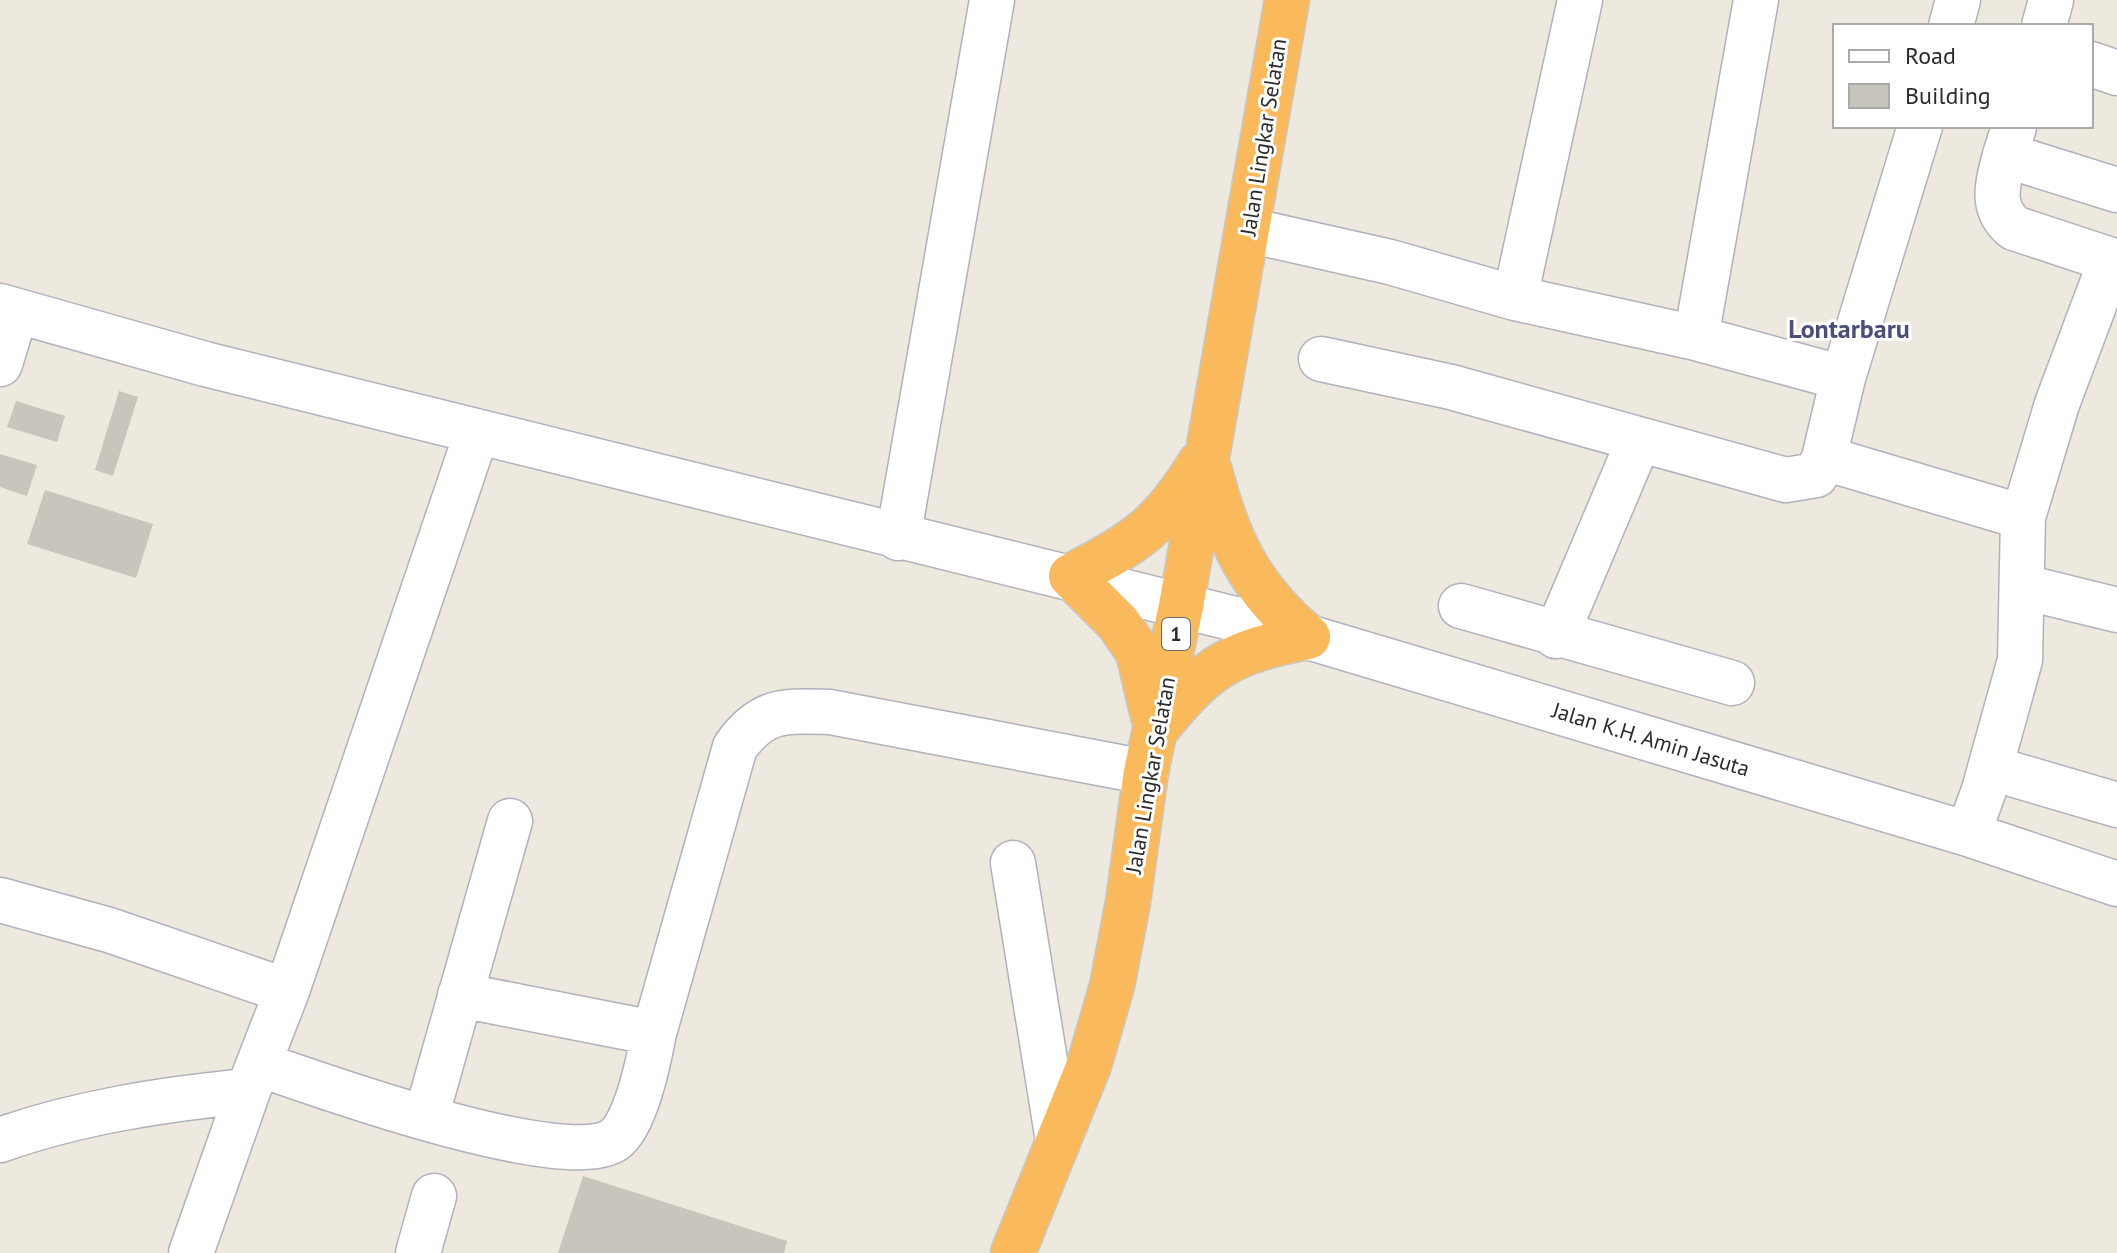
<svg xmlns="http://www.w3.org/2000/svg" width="2117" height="1253" font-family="'PT Sans',sans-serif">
<rect width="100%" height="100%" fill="#ede9de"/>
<path fill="#c8c5bd" d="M119,391L138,397L113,476L95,470Z
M16,401L65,416L57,442L7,427Z
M0,454L37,465L27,496L0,487Z
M45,490L153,524L136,578L27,544Z
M583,1176L787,1241L784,1253H558Z"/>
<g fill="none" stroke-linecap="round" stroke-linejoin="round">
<defs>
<path id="minor" d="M1951,26L1958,0
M2044,26L2051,0
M2091,64L2117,73
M2014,127L2005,155L2117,190
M2005,155C1998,183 1989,207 2014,228L2117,262
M1248,230L1390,262L1515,298L1696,338L1843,378L1824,458
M1515,298L1580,0
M0,306L205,364L1308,637L1968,834L2117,884
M1696,338L1756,0
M1321,359L1451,387L1786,480L1816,475L1824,458L2023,517
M0,364L16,311
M1843,378L1920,126
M898,538L992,0
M2024,587L2117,610
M1461,606L1732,683
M1556,636L1639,440
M1991,768L2117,805
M1968,834L1984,790L2020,660L2023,517L2057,404L2111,260
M1013,863L1058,1141
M0,900L109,930L287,991
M460,995L654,1033
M259,1064C319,1085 565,1173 614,1140C636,1125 649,1059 654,1033L735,747C763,708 784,711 830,712L1146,772
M426,1117L510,821
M0,1140C79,1112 165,1099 248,1091L287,991L477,432
M191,1253L248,1091
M418,1253L434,1196"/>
<path id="highway" d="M1210,471C1228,542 1251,589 1308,637
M1153,716L1138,652L1118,623L1071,576C1136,542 1160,528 1200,463
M1160,725C1208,665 1232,652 1308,637
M1013,1253L1089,1065L1112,986L1128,902L1146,772L1181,606L1287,0"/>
</defs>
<use href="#minor" stroke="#b1b1be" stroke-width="47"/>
<use href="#highway" stroke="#c8c8c8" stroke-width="47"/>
<use href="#minor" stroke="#fff" stroke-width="44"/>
<use href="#highway" stroke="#faba5b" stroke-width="44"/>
</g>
<g text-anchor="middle" stroke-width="6" stroke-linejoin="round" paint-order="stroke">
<rect fill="#fff" stroke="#6b6b6b" stroke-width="2" x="1162" y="618" width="28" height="32" rx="6"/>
<g font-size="20" font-weight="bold" fill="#2b2b2b">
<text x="1176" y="641">1</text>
</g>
<g font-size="22" fill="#2b2b2b" stroke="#fff">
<text transform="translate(1263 137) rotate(-81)" y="8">Jalan Lingkar Selatan</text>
<text transform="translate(1651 739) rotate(17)" y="8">Jalan K.H. Amin Jasuta</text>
<text transform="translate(1150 775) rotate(-80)" y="8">Jalan Lingkar Selatan</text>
</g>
<g font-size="26" font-weight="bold" fill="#4c4d7b" stroke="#fff">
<text x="1849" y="338">Lontarbaru</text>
</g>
</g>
<rect x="1833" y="24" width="260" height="104" fill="#ffffff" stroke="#aaaaaa" stroke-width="2"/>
<rect x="1849" y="50" width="40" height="12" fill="#ffffff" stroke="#aaaaaa" stroke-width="2"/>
<text x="1905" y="64" font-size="24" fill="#2b2b2b">Road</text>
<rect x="1849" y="84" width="40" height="24" fill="#c8c5bd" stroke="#aaaaaa" stroke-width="2"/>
<text x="1905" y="104" font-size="24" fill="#2b2b2b">Building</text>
</svg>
